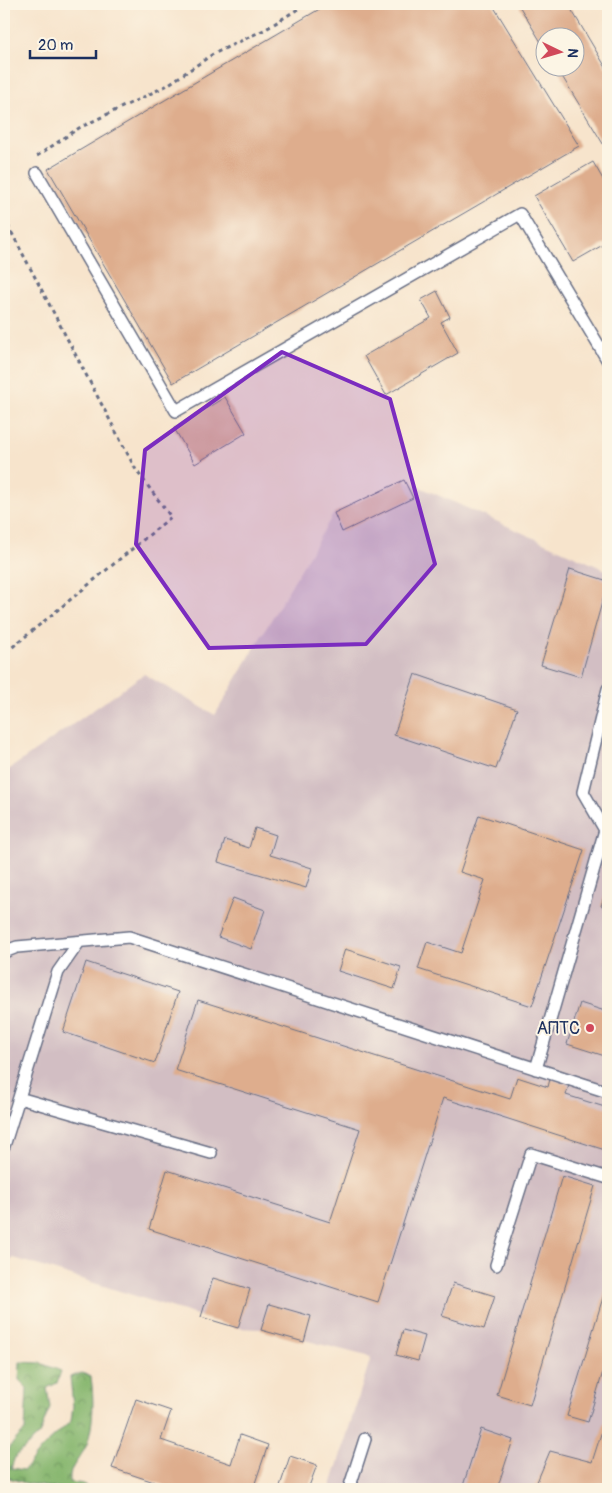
<svg xmlns="http://www.w3.org/2000/svg" width="612" height="1493" font-family="Pangolin,sans-serif">
<defs>
<pattern id="forest-crowns" width="20" height="18" patternUnits="userSpaceOnUse" patternTransform="scale(1.25)"><rect width="20" height="18" fill="#89b871"/><path d="M2 6a3 3 0 1 1 6 0M12 15a3 3 0 1 1 6 0" fill="none" stroke="#6f9660"/></pattern>
</defs>
<rect width="100%" height="100%" fill="#fcf5e5"/>
<filter id="ink" filterUnits="userSpaceOnUse"><feTurbulence type="fractalNoise" baseFrequency=".02" numOctaves="2"/><feDisplacementMap in="SourceGraphic" scale="10" xChannelSelector="R" yChannelSelector="G"/><feConvolveMatrix kernelMatrix="1 2 1 2 8 2 1 2 1" color-interpolation-filters="sRGB"/></filter>
<filter id="wash" filterUnits="userSpaceOnUse"><feTurbulence type="fractalNoise" baseFrequency=".0096" numOctaves="4" result="noise"/><feDisplacementMap in="SourceGraphic" scale="20" xChannelSelector="R" yChannelSelector="G"/><feGaussianBlur stdDeviation="1.12" result="paint"/><feColorMatrix in="noise" values="0 0 0 0 0 0 0 0 0 0 0 0 0 0 0 0 0 1.4 0 .05"/><feComposite in="paint" operator="in"/></filter>
<g filter="url(#wash)">
<rect width="100%" height="100%" fill="#f7e4cc"/>
<path fill="#d2bec3" d="M404,480L608,571V1437L594,1484L543,1470L536,1489H330L371,1357L261,1329L238,1328L14,1258L4,1265V773L144,674L215,715L334,513Z"/>
<path fill="url(#forest-crowns)" stroke="#527468" d="M20,1362L40,1363L61,1371L57,1383L47,1388L50,1407L39,1435L15,1457L11,1468L24,1470L42,1448L71,1421L73,1406L70,1377L82,1373L91,1377C94,1398 94,1424 87,1444C82,1458 68,1466 70,1482L84,1484L88,1489C58,1489 31,1487 4,1476C3,1456 10,1443 25,1431L27,1388L19,1380Z"/>
<g id="blocks">
<path fill="#dead8d" d="M328,4H492L579,146L173,383L48,169Z
M518,4H568L608,71V152L557,68H574V38H544V47Z
M593,162L608,188V242L573,262L534,196Z
M437,291L450,317L441,322L458,353L386,395L364,356L431,318L421,300Z
M225,397L246,433L195,464L174,428Z
M404,480L413,498L342,532L334,513Z
M570,569L608,581L581,677L541,665Z
M415,674L517,709L496,769L394,735Z
M479,815L584,850L532,1006L418,969L427,942L461,953L485,880L460,872Z
M255,828L276,835L270,855L312,868L306,888L218,862L225,840L249,848Z
M608,885V909L601,906Z
M233,898L265,910L251,949L218,937Z
M345,949L401,967L394,989L338,971Z
M86,962L178,992L155,1063L63,1032Z
M198,1000L510,1099L517,1077L548,1087L550,1079L569,1085L566,1095L608,1108V1151L443,1098L378,1302L149,1229L167,1170L330,1222L360,1129L175,1070Z
M580,1003L608,1012V1057L567,1044Z
M562,1176L595,1186L530,1405L497,1395Z
M213,1278L250,1289L238,1328L201,1317Z
M608,1281V1355L588,1422L567,1416Z
M453,1283L495,1296L484,1329L442,1316Z
M269,1304L311,1316L304,1342L261,1330Z
M403,1330L425,1336L418,1361L396,1355Z
M136,1399L171,1411L161,1440L231,1464L240,1435L268,1445L253,1489H175L112,1468Z
M608,1412V1480L605,1489H534L550,1451L592,1462Z
M481,1429L513,1440L497,1489H462Z
M290,1456L317,1465L308,1489H279Z"/>
</g>
</g>
<g filter="url(#ink)">
<use href="#blocks" fill-opacity="0" stroke="#686e84" stroke-width="1"/>
<g fill="none" stroke-linecap="round" stroke-linejoin="round">
<defs>
<path id="service" d="M37,173L176,411L520,214L608,361
M4,952L17,947L129,937L608,1092
M536,1069L605,830L583,792L608,689
M19,1098L211,1153
M4,1146L58,972L79,942
M496,1265L531,1154L608,1178
M349,1489L365,1439"/>
</defs>
<use href="#service" stroke="#686e84" stroke-width="14"/>
<path stroke="#686e84" stroke-width="3" stroke-dasharray="4 4" stroke-linecap="butt" d="M37,156L79,128L166,86L213,54L266,29L306,4
M4,218L136,470L171,517L4,654"/>
<use href="#service" stroke="#fff" stroke-width="11"/>
</g>
</g>
<path fill="#7b2cbf" fill-opacity="0.2" stroke="#7b2cbf" stroke-width="4" stroke-linejoin="round" d="M282,352L390,399L435,564L366,644L209,648L136,544L145,450Z"/>
<circle fill="#d1495b" stroke="#fcf5e5" stroke-width="2" cx="590" cy="1028" r="5"/>
<g text-anchor="middle" stroke-width="4" stroke-linejoin="round" paint-order="stroke">
<g font-size="18" fill="#1b2f5e" stroke="#fcf5e5" text-anchor="end">
<text x="580" y="1034">АПТС</text>
</g>
</g>
<rect width="612" height="1493" fill="none" stroke="#fcf5e5" stroke-width="20"/>
<g transform="translate(560 52) rotate(95)"><circle r="24" fill="#fcf5e5" stroke="#a2a6af"/>
<path d="M0-4L9 19L0 12L-9 19Z" fill="#d1495b"/>
<text y="-8" font-size="14" font-weight="bold" text-anchor="middle" fill="#1b2f5e">N</text>
</g>
<path d="M30 50v8h66v-8" fill="none" stroke="#1b2f5e" stroke-width="2.5"/>
<text x="38" y="50" font-size="15" fill="#1b2f5e" stroke="#fcf5e5" stroke-width="4" paint-order="stroke">20 m</text>
</svg>
